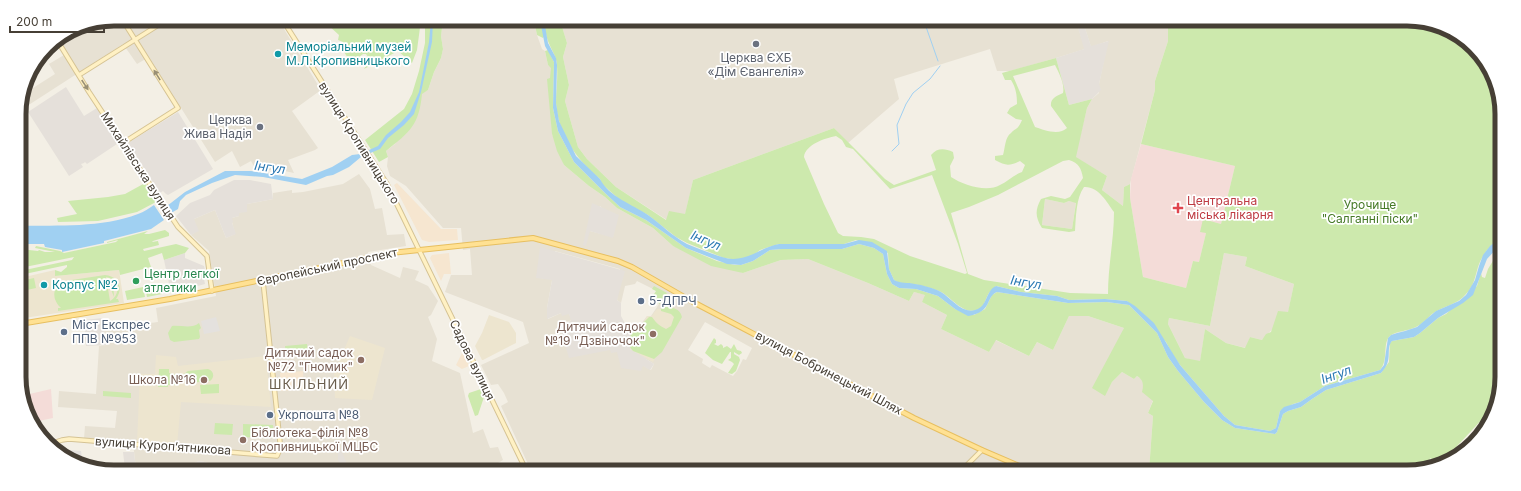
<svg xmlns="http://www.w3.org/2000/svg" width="1521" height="491" font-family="Inter,sans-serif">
<rect width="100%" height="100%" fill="#f3efe5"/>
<path fill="#e7e1d3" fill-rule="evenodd" d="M114,19H289L281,24L321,90L292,111L318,148L315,150L288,160L294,173L275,169L262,172L255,168L251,161L240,167L232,151L215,162L149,57L137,64L123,44L24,108L20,102L22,95L55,74L49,64L64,55L55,41L78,26Z
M443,20H534L537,35L542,49L545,51L548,65L551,67L552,134L564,165L589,186L605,197L617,208L653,228L673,246L743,273L781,260L808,259L868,283L909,301L914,292L926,295L922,302L947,315L941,329L989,352L995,340L1029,356L1037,342L1053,350L1069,316H1088L1124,328L1105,395L1112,382L1122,372L1134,379L1137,376L1141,379L1153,400L1148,413L1153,416L1149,471L533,470L528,464L501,406L508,402L504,393L498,384L491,385L481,365L529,343L523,322L445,292L451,275H472L470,249L463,250L461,228H443L406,186L390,176L387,166L388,157L386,151L395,144L422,93L428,90L434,72L441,58L443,49L441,36ZM600,206L602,208L613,237L590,231ZM555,251L620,269L617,300L621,303L625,286L635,284L637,281L665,295L651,316H647L632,336L633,338L630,349L654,364L651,370L617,351L610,350L559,324L572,320L569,314L561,313L548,319L547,308L552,280ZM705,322L752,348L746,360L743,359L737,371L733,376L712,365L710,368L702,363L703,359L688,350Z
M560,20L1168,22V41L1155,81V90L1130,184L1124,187L1123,206L1102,190L1107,176L1075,157L1087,108L1092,99L1099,93V84L1108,41L1091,47L1083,22L1077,24L1085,49L1056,58L1010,71H997L990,49L894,79L899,99L848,143L834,128L693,180L685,215L667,220L616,187L587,159L578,147L565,101L569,85L563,57L567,43Z
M359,174L370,189L375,209L382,208L387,235L404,234L406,246L368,252L371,265L400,278L403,267L419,271L415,280L428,286L438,301L431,315L428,317L437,339L432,361L460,373L473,433L483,429L490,448L498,447L503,460L493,466L491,470L223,469L205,462L199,461L191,465L188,469H136L133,443L84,439L85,426L115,428L117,411L58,407L59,391L96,394L99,346L106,345L104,329L158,322L156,308L216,296L209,251L191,235L194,233V219L215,210L226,238L235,234L232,222V218L239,216V213L247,204L273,199V193L292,190V193L303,192L343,184Z
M1045,199L1064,203L1069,201L1076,202L1072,229L1042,225Z
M1224,253L1247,257L1245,266L1294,284L1288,313L1262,340L1250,337L1246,348L1226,343L1205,329L1200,362L1185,358L1168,324L1169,318L1210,326Z"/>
<path fill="#f6e6d0" d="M397,183L441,229H457L458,240L429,242L422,240L394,185Z
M449,253L451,274H444L441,281L430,258L432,255Z
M462,353L465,355L469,366L462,369L456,365Z
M303,371L304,389L281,391L280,373Z"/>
<path fill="#e5e0da" d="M1083,22L1091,46L1109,41L1099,84L1101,90L1092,99L1069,105L1056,58L1084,49L1077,24Z
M66,87L84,116L97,108L120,142L87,164L85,162L84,163L81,164L83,167L69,176L28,112Z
M178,112L213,169L168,195L166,194L163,191L160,193L128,143Z
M234,180H250L271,184L273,199L247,204V212L239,213V216L232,218L233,222L232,223L236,234L226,238L215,210L194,219L199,231L191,235L176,216L190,203L210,195L214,190Z
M592,203L619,215L613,238L590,231L586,246L583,245Z
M540,247L625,271L617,300L621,303V316L633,338L630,349L646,358V359L654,364L650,370L643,366L641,371L621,368L617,352L611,353L610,350L569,358L559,324L571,321L569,314L562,316L561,313L547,319V308L552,280L536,278Z
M185,253V258L204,266L206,274H203L205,284L171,293L164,260Z
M103,318L106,345L86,346L84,320Z
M340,448L347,464L351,469H344L338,460V449Z
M123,452H134L136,469H125Z
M199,461L205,462L223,469H188L191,465Z"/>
<path fill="#ede5cf" d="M55,270V276L119,270L124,303L24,318L20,300V278Z
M657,309H670L680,315L653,362L630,349L647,316L651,317Z
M489,315L509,322L516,333V343L483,360H482L475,346L482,333Z
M350,336L385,348L372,400L335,398L334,373Z
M156,355L176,357L178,366L266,356L271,407L181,402L177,445L137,442L140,374H155Z"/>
<path fill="#f4dcd8" d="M1141,144L1235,166L1221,224L1203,219L1206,233L1200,258L1199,262L1193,261L1186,288L1143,277L1130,198L1131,179Z
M51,389L53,418L34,422L21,396Z"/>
<path fill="#cde9ad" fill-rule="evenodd" d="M330,20H421L417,50L412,63L398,51L364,69L370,60L366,54H363L351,63L341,47L343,42L338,40L339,35L328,25Z
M425,20H443L441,36L443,49L441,58L434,72L428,90L422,94C419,125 410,132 386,151L388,157L379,162L365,140L404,109L412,94L419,71L425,43Z
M534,20H560L567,43L563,57L569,85L565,101L578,147L587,159L616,187L666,220L669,211L685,214L693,180L834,128L885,179L894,185L936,170L931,155C937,148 944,148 953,152L954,158L950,166L951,177C963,185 987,193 1000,185C1008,181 1013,175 1022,172L1025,165L1020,161C1009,166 1006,166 995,160V156L1003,155C1005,148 1005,137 1011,133C1018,126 1017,131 1022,120L1016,119L1007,113L1010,108L1017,104C1017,95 1016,88 1011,80H1005L1002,73L1056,58L1069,105L1092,99L1087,108L1076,157L1107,176L1102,190L1123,206L1124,187L1130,184V198L1143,277L1186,288L1193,261L1199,262L1206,233L1200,232L1203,219L1221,224L1235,166L1141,144L1155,90V81L1168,41V22H1432L1478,51L1500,96V238C1490,245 1482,255 1478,267C1475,277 1474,286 1466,294C1457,305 1443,306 1432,314C1427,319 1422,324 1416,327C1408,331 1396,331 1390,336C1382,343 1389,360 1380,370L1325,386L1300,402L1293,404L1280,411L1276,428L1270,431L1235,425L1224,416L1180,365L1174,357L1166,342L1127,301L1105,299L1069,300L1057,296L1021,292L996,286C994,288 991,290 989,293C985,299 985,307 977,310C962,315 951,296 939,291C931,288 920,285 912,284C905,283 900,284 894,280L889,269L888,253L856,240L844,244H779L760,250L754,255L742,259H731L724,258L687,243L676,237L648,215L620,200L602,184L600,179C577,160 558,134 556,103C556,91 558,78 557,66C557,55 548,46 546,34L543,38L537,35ZM1055,65C1059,73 1065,84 1063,93C1057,96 1050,98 1051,106L1067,128C1059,136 1044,130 1035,127L1013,76ZM836,136L842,140L846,147L853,149L890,189L932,175L958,244L967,273L965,274L910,256L874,239L861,237L843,236L838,233L824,204L804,157C805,145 825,138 836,136ZM1069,160C1079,163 1081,168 1083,178L1070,197L1065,199L1051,196L1041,199C1035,210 1035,217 1042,228L1069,232L1075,231C1076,217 1076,198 1084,187C1098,186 1107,202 1114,212C1114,239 1108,266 1108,294L1070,293L984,280L968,274L951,213L969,207L998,195L1063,161ZM1045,199L1064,203L1069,201L1076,203L1072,229L1042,225ZM1224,253L1247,257L1245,266L1294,284L1288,312L1278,311L1271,332L1266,334L1262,340L1250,337L1245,348L1226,343L1205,329L1200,361L1185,358L1168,324L1169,318L1210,326Z
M548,50L554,62L553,108L558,131L574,162L606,194L620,207L646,220L686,248L717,261L735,265H741L753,261L770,250L782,249H842L859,244L874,248L883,254L887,274L892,284L899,288L916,289L938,296L955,309L974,315L985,309L992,295L997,292L1068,303L1107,302L1129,305L1157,333L1168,357L1178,371L1204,402L1222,420L1235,428L1275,434L1277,432L1283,414L1288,411L1301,407L1312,399L1326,390L1381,373L1389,362L1390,343L1392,341L1414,337L1420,333L1438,318L1446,314L1477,286L1481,273L1482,277L1485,278L1488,269L1499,251V353L1496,378L1487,414L1444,460L1437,463L1430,458L1429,466L1413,472L1149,471L1153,416L1148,413L1153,401L1142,392C1144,384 1143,380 1137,376L1134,379L1122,372L1112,382L1105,396L1092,388L1124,328L1088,316H1069L1053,350L1037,342L1029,356L996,340L989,352L941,329L947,315L922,302L925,295L914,292L909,301L868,283L808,259L781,260L743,273L711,266L673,246L653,228L617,208L605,197L589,186L564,165L557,151L552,134L547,79L550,78L551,68L548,65L545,51Z
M145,183L156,202L137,212L98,221L58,222L57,218L77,214L68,201L108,197L125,194Z
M165,230L169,233V236L153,241L152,242L158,241L159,245L143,249L144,251L176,244L189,248L185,253L164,260L162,253L148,258L151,267L120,275L119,270L55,276V270L61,272L67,267V265L20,275V271L72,260L74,257L20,268V249L38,251L39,250L45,252H55L35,248L36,246L60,251L64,253L116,242L118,240L107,243V242L148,231L144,234H149Z
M105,275C118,276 124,288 116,299H118L119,302L58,311V308H61C51,299 52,286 65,281ZM106,277L113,279L109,280L108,282L114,297L113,280C120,287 118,296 110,301Z
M34,278L36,288L22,291L20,281Z
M161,285L162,294L147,297L145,288Z
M654,286L667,293L660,304L651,299L656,291L652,289Z
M143,287L145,297L127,300L125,291Z
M664,307C672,307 680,308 682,317L662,352L654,359L633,351L629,346L631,342L630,329L641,325L649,317H652C656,323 660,326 666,329L671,326L674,317L671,314L661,311V308Z
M199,323L201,328L199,330L200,337L199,339L174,342L170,340L168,333L172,326C181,325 192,329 199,323Z
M714,338L716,340V343L714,344L718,346L721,344L723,346V348L727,346L731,349L734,344L737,350L741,351L742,353L739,355L734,352V354L739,357L740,360L736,371L732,374L728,373L734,364L732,362L728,360L731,358V352H730L722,364L713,360L705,353Z
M307,344L308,354L286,357L285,346Z
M159,369H169V373L178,375L180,377V382L177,385H168V387H158Z
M208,369C214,371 215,377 210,381L189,383L184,379V374L188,371Z
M1499,377V402L1490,414L1491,409Z
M219,384V393L201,394L200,385Z
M481,389L484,397L478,415L475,416L468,396L469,393Z
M103,391L131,393V398L103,396Z
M215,423L233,424L232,435L214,434Z
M1484,423H1485L1465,452L1456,456Z
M243,424L273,425L274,438L243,437Z"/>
<path fill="#e4e1de" d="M216,317L220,331L204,334L201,321Z
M67,450L81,451L83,464L68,456Z"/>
<path fill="#a0d0f2" d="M431,20H433L432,42L421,92L414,114L404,125L388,138L380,149L361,157L349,167L333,175L327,176L306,185L263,177L235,175L212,183L186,195L180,201L178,209L166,216L160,207L167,206L185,192L225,171H251L302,179L332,167L352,155L360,154L378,146L386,135L401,122L410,112L419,92L429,42Z
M540,20H544L548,43L556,58L557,65L556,103L559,121L576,156L600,179C609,197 632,204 648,215C661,224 672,236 687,244C694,247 702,250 710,253C717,255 725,259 733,259C750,259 762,247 779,244H844L859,240L872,242L887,251L889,269L894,280C902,284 907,282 915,284C922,285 934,288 941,292C951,298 962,314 975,310C988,307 985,291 996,286L1021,292L1057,296L1069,300L1105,299L1127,301L1135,306L1154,323L1180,365L1224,416L1235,425L1270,431L1276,428L1280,411L1284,407L1300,402L1325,386L1380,370L1384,365L1388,338L1391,335L1397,333L1405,331L1417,327L1436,311L1459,301L1466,295L1475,280L1479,266L1483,255L1490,246L1500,238L1499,246L1487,259L1473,295L1463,303L1438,318L1420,333L1414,337L1392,341C1385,349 1394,360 1381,373L1326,390L1312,399L1301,407L1288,411L1283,414L1277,432L1275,434L1235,428L1222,420L1204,402L1178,371L1168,357L1157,333L1129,305L1107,302L1068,303L997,292C985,297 993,312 968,316L955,309L938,296L916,289L899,288L892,284L887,274L883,254L874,248L859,244L842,249H782L770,250L753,261L741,265L727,264L686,248L646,220L620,207L606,194L574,162L558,131L553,108L554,62L545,46Z
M154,205L164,220L151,229L104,241V243L62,252V250L45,247L44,244H20V226C59,225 101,228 138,214C144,212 149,208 154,205Z"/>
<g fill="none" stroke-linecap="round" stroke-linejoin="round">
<path stroke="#a0d0f2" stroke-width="1" d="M924,21L938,61
M892,151L899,144L897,125L906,104L913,93L930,79L940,66"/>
<defs>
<path id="secondary" d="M122,19L178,108L123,143
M282,19L387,184L526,470
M57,40L89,92L178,227L207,256L212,291
M79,75L168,19
M50,444L62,440L69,439L277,456L280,449V442L263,281
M961,471L982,450"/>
<path id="primary" d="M20,324L170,299L391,253L533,238L618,261L632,267L693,302L914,418L982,450L1031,471"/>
</defs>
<use href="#secondary" stroke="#d5c394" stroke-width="5.5"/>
<use href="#primary" stroke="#e7bf60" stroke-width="6"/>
<use href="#secondary" stroke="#fff1c4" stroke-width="3.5"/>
<use href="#primary" stroke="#ffe193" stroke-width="4"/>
</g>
<defs><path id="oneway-solid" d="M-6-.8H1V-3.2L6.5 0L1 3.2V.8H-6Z"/></defs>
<g fill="#998f75">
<use href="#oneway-solid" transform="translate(157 75) rotate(-122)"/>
<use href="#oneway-solid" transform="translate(85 85) rotate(57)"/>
</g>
<g fill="#6b7280" stroke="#fff" stroke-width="1.5">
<circle cx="756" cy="44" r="4"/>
<circle cx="260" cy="127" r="4"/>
</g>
<g fill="#0f9aa8" stroke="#fff" stroke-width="1.5">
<circle cx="278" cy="54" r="4"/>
<circle cx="44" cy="285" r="4"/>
</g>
<path fill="#e0444e" stroke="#fff" stroke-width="1.5" d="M1176 202h4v4h4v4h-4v4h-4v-4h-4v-4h4z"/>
<circle fill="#2e9e5b" stroke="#fff" stroke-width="1.5" cx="136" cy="281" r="4"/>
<g fill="#5c6f8a" stroke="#fff" stroke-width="1.5">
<circle cx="641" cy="301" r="4"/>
<circle cx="64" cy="332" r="4"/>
<circle cx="270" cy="415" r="4"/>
</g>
<g fill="#8d6e63" stroke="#fff" stroke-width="1.5">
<circle cx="653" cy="334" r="4"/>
<circle cx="361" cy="360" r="4"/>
<circle cx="204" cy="380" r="4"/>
<circle cx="243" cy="440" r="4"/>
</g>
<g text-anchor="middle" stroke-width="3.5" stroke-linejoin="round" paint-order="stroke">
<g font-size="12" fill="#0d838f" stroke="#fff" text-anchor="start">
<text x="286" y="51">Меморіальний музей<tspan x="286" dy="14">М.Л.Кропивницького</tspan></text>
<text x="52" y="289">Корпус №2</text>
</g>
<g font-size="12" fill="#5b616d" stroke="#fff">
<text x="756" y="62">Церква ЄХБ<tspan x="756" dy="14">«Дім Євангелія»</tspan></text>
<text x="252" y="124" text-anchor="end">Церква<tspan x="252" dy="14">Жива Надія</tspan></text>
</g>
<g font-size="12" fill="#463f35" stroke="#fff">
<text transform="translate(359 143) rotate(58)" y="4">вулиця Кропивницького</text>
<text transform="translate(138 166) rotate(57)" y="4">Михайлівська вулиця</text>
<text transform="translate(327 267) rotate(-12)" y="4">Європейський проспект</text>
<text transform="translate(472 360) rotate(64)" y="4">Садова вулиця</text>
<text transform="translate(829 373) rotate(28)" y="4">вулиця Бобринецький Шлях</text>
<text transform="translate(163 446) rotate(4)" y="4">вулиця Куропʼятникова</text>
</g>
<g font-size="12" fill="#be3a42" stroke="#fff" text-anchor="start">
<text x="1187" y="205">Центральна<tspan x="1187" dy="14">міська лікарня</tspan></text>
</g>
<g font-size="12" fill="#457926" stroke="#fff">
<text x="1370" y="209">Урочище<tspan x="1370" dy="14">"Салганні піски"</tspan></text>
</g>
<g font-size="12" fill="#27864d" stroke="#fff" text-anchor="start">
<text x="144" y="278">Центр легкої<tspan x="144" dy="14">атлетики</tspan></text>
</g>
<g font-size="12" fill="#4e5e75" stroke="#fff" text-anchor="start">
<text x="649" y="305">5-ДПРЧ</text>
<text x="72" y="329">Міст Експрес<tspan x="72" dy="14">ППВ №953</tspan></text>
<text x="278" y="419">Укрпошта №8</text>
</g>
<g font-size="12" fill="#785e54" stroke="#fff" text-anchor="end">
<text x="645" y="331">Дитячий садок<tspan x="645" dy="14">№19 "Дзвіночок"</tspan></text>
<text x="353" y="357">Дитячий садок<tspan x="353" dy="14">№72 "Гномик"</tspan></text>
<text x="196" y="384">Школа №16</text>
<text x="251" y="437" text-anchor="start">Бібліотека-філія №8<tspan x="251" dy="14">Кропивницької МЦБС</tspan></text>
</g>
<g font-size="13" font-style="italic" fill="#2b79b4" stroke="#fff">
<text transform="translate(270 167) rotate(8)" y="5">Інгул</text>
<text transform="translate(706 240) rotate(23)" y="5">Інгул</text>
<text transform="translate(1026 282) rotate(10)" y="5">Інгул</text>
<text transform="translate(1336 374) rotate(-20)" y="5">Інгул</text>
</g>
<g font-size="13" letter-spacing="1" fill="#695d4c" stroke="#fff">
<text x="309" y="389">ШКІЛЬНИЙ</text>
</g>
</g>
<path d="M0 0H1521V491H0ZM114 26H1407A88 88 0 0 1 1495 114V377A88 88 0 0 1 1407 465H114A88 88 0 0 1 26 377V114A88 88 0 0 1 114 26Z" fill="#fff" fill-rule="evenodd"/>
<path fill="none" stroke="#463f35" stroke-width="5" d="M114 26H1407A88 88 0 0 1 1495 114V377A88 88 0 0 1 1407 465H114A88 88 0 0 1 26 377V114A88 88 0 0 1 114 26Z"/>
<path d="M10 26v6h94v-6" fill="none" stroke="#463f35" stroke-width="2"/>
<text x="16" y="26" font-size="12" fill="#463f35" stroke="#ffffff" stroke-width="3" paint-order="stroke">200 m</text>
</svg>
